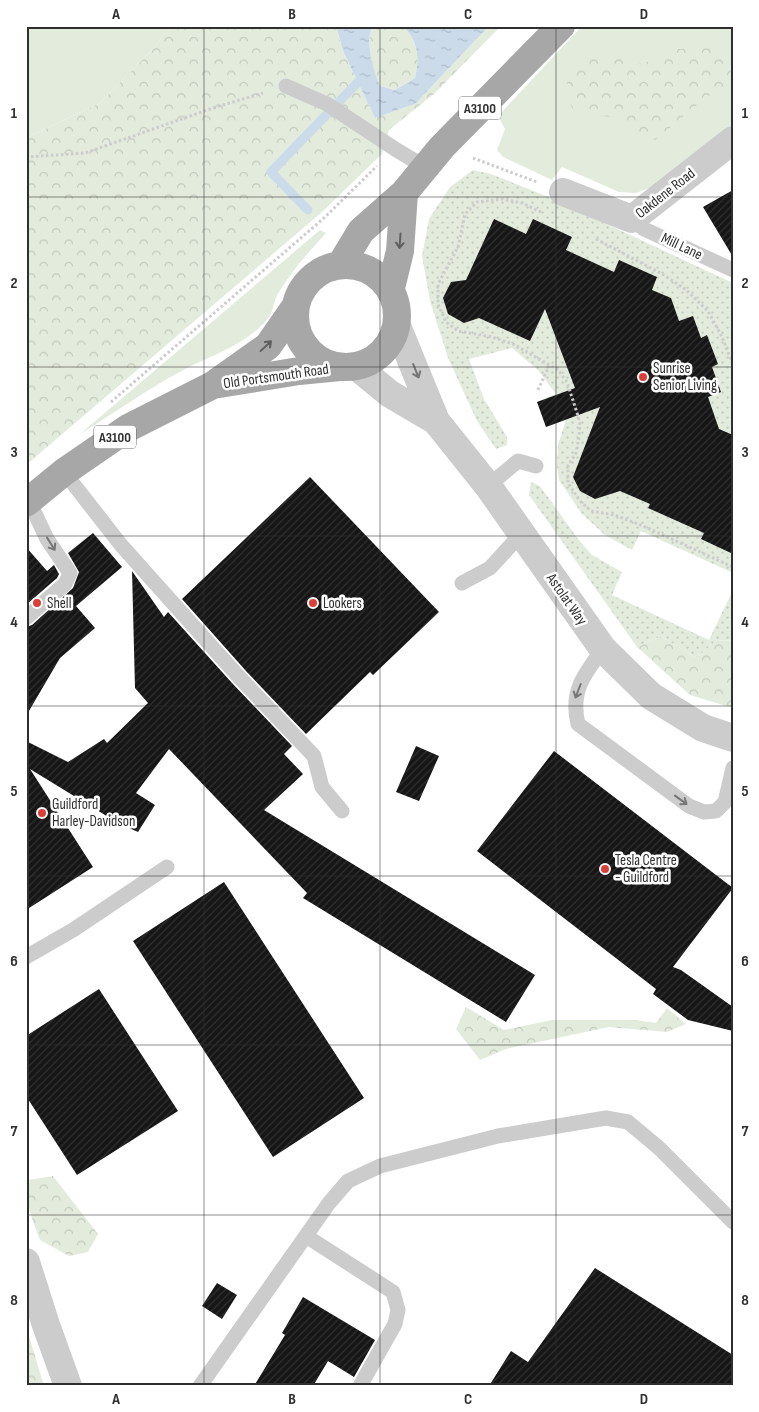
<svg xmlns="http://www.w3.org/2000/svg" width="759" height="1412" font-family="'Sofia Sans Condensed',sans-serif">
<defs>
<pattern id="forest-crowns" width="20" height="18" patternUnits="userSpaceOnUse" patternTransform="scale(1.25)"><rect width="20" height="18" fill="#e3ebdd"/><path d="M2 6a3 3 0 1 1 6 0M12 15a3 3 0 1 1 6 0" fill="none" stroke="#c3cabe"/></pattern>
<pattern id="park-dots" width="8" height="8" patternUnits="userSpaceOnUse" patternTransform="scale(1.25)"><rect width="8" height="8" fill="#e3ebdd"/><path d="M2 2h.1M6 6h.1" fill="none" stroke="#c3cabe" stroke-width="1.8" stroke-linecap="round"/></pattern>
<pattern id="water-ripples" width="26" height="14" patternUnits="userSpaceOnUse" patternTransform="scale(1.25)"><rect width="26" height="14" fill="#cbdbea"/><path d="M2 4q2-2 4 0t4 0M15 11q2-2 4 0t4 0" fill="none" stroke="#afbcc9"/></pattern>
<pattern id="building-hatch" width="6" height="6" patternUnits="userSpaceOnUse" patternTransform="scale(1.25)"><rect width="6" height="6" fill="#161616"/><path d="M-1 1l2-2M0 6l6-6M5 7l2-2" fill="none" stroke="#303030"/></pattern>
</defs>
<rect width="100%" height="100%" fill="#fff"/>
<path fill="#e3ebdd" d="M26,26H172L149,53L100,103L26,138Z
M582,26H733V124L652,187L636,193L619,192L562,167L552,180L503,157L497,150L505,129L498,116Z
M320,230L326,233C309,252 293,269 279,292C271,305 276,312 262,325C241,346 213,355 187,368C150,387 116,412 80,434Z"/>
<path fill="url(#forest-crowns)" d="M172,26H336L343,51L375,118L415,104L489,26H501L435,93L389,130L382,154L322,212L26,465V138L100,103L149,53Z
M373,26H402C418,38 420,60 415,78L395,90L379,86C374,71 364,39 373,26Z
M723,48L733,59V86L708,96L655,140L610,117L575,112L563,93L574,65L596,52L642,64L676,49Z
M661,636L696,658L717,640L733,641V708L690,695L637,647Z
M466,1007L504,1030L552,1020H636L656,1023L667,1008L686,1024L667,1032L609,1027L506,1049L480,1060L456,1029Z
M53,1176L98,1234L88,1252L69,1256L40,1240C34,1222 22,1199 28,1180Z
M26,1333H28L44,1386H26Z"/>
<path fill="url(#park-dots)" d="M473,170L491,174L551,198L733,283V573L641,531L632,550L605,535L582,514L559,480L557,465L558,445L566,420L546,427L537,402L556,394L538,370L512,348L469,359L484,399L507,437V445L496,449L477,421L448,358L430,301L422,256L429,219L450,187Z
M531,482L540,486L578,539L592,555L622,572L612,595L709,640L733,590V641L717,640L696,658L661,636L637,647L529,495Z"/>
<path fill="url(#water-ripples)" d="M336,26H373C364,39 374,72 380,86L395,90L415,78C420,60 418,38 402,26H489L415,104L375,118L343,51Z"/>
<g fill="none" stroke-linecap="round" stroke-linejoin="round">
<path stroke="#cbdbea" stroke-width="9" d="M308,210L271,172L358,82"/>
</g>
<path fill="url(#building-hatch)" d="M733,190V257L703,207Z
M494,219L526,234L533,219L572,237L566,250L614,272L619,260L657,277L652,290L671,298L679,321L693,316L701,338L707,335L718,364L712,367L721,392L708,397L719,429L733,435V554L701,539L704,533L648,508L650,504L620,491L595,499L580,491L573,477L600,407L546,427L537,402L575,388L545,309L530,341L479,318L464,323L448,314L443,298L451,282L466,280Z
M310,477L439,612L373,675L370,672L306,734L246,671L182,599Z
M93,533L122,567L76,606L95,628L60,658L26,716V627L32,625L73,588L79,572L68,553Z
M26,547L47,571L54,565L59,574L57,578L26,605Z
M132,571L164,617L168,612L232,683L292,746L284,754L303,774L264,810L535,975L506,1022L303,898L307,893L169,749L136,793L155,805L138,832L118,823L30,769L93,867L26,910V741L68,762L104,739L107,743L148,703L135,688Z
M416,746L439,756L419,801L396,792Z
M554,751L733,888L673,967L681,970L733,1007V1031L688,1020L653,994L656,989L477,851Z
M224,882L364,1098L273,1157L133,941Z
M99,989L178,1111L77,1175L26,1096V1036Z
M595,1268L733,1355V1386H489L511,1351L528,1362Z
M217,1283L237,1295L222,1319L202,1306Z
M303,1297L375,1340L354,1377L328,1361L313,1386H254L285,1335L282,1333Z"/>
<g fill="none" stroke-linecap="round" stroke-linejoin="round">
<path stroke="#ccc" stroke-width="3" stroke-dasharray="2.5 2.5" stroke-linecap="butt" d="M26,157L85,153L213,108L263,93
M473,158L537,182
M541,212L522,203L502,199L477,202L465,214L458,247L438,284V304L446,322L458,331L492,337L513,344L558,370L567,382L580,422L579,437L576,453L568,466V483L580,501L591,511L614,515L641,525L733,567
M596,239L664,275L685,289L708,311L722,337L733,365
M538,390L549,366
M111,402L324,218L377,166"/>
<path stroke="#ccc" stroke-width="15" d="M286,86L327,104L395,149L425,167
M632,219L644,229L733,270
M64,472L121,545L239,677L314,756L322,787L342,811
M488,486L518,461L536,466
M462,583L490,568L521,534
M26,618L65,584L70,573L47,539L29,501
M603,649C584,674 570,692 578,724L689,806L704,812L716,811L725,802L733,768
M26,957L73,930L167,867
M306,1236L393,1292L398,1310L395,1324L360,1386
M200,1386L329,1203L348,1181L380,1166L498,1136L606,1118L628,1122L659,1148L733,1222"/>
<path stroke="#ccc" stroke-width="28" d="M563,192L632,219L733,140
M397,326L436,421L488,486L603,649L651,696L703,728L733,738
M357,367L390,394L436,421
M26,1262L46,1325L68,1386"/>
<path stroke="#a7a7a7" stroke-width="28" d="M341,264L361,231L404,193L442,147L561,26
M295 316a51 51 0 1 1 102 0a51 51 0 1 1-102 0Z
M391,288L400,251L404,193
M219,384L299,371L340,367
M26,503L64,472L128,428L213,385L268,346L295,307"/>
</g>
<defs><path id="oneway-shaft" d="M-6 0H5M1.5-3L5.5 0L1.5 3" fill="none" stroke-width="1.6" stroke-linecap="round" stroke-linejoin="round" transform="scale(1.25)"/></defs>
<g stroke="#5f5f5f">
<use href="#oneway-shaft" transform="translate(400 241) rotate(94)"/>
<use href="#oneway-shaft" transform="translate(266 346) rotate(-43)"/>
</g>
<g stroke="#767676">
<use href="#oneway-shaft" transform="translate(416 371) rotate(68)"/>
<use href="#oneway-shaft" transform="translate(51 544) rotate(58)"/>
<use href="#oneway-shaft" transform="translate(578 691) rotate(111)"/>
<use href="#oneway-shaft" transform="translate(681 800) rotate(36)"/>
</g>
<path fill="none" stroke="#2f2f2f" stroke-width="1" stroke-opacity="0.55" d="M204,26V1386M380,26V1386M556,26V1386M26,197H733M26,367H733M26,536H733M26,706H733M26,876H733M26,1045H733M26,1215H733"/>
<g fill="#dc3f3a" stroke="#fff" stroke-width="2">
<circle cx="643" cy="377" r="5"/>
<circle cx="37" cy="603" r="5"/>
<circle cx="313" cy="603" r="5"/>
<circle cx="42" cy="813" r="5"/>
<circle cx="605" cy="869" r="5"/>
</g>
<g text-anchor="middle" stroke-width="5" stroke-linejoin="round" paint-order="stroke">
<g fill="#fff" stroke="#6d6d6d" stroke-width="1">
<rect x="459" y="96.5" width="42" height="23" rx="4"/>
<rect x="94" y="425.5" width="42" height="23" rx="4"/>
</g>
<g font-size="14" font-weight="bold" fill="#2f2f2f">
<text x="480" y="113">A3100</text>
<text x="115" y="442">A3100</text>
</g>
<g font-size="15" fill="#2f2f2f" stroke="#fff">
<text transform="translate(665 193) rotate(-38)" y="5">Oakdene Road</text>
<text transform="translate(682 246) rotate(25)" y="5">Mill Lane</text>
<text transform="translate(276 376) rotate(-8)" y="5">Old Portsmouth Road</text>
<text transform="translate(567 599) rotate(55)" y="5">Astolat Way</text>
</g>
<g font-size="15" fill="#2f2f2f" stroke="#fff" text-anchor="start">
<text x="653" y="373">Sunrise<tspan x="653" dy="17">Senior Living</tspan></text>
<text x="47" y="608">Shell</text>
<text x="323" y="608">Lookers</text>
<text x="52" y="809">Guildford<tspan x="52" dy="17">Harley-Davidson</tspan></text>
<text x="615" y="865">Tesla Centre<tspan x="615" dy="17">- Guildford</tspan></text>
</g>
</g>
<rect width="759" height="1412" fill="none" stroke="#ffffff" stroke-width="55"/>
<rect x="28" y="28" width="704" height="1356" fill="none" stroke="#2f2f2f" stroke-width="2"/>
<g font-size="16" text-anchor="middle" font-weight="bold" fill="#2f2f2f">
<text x="116" y="19">A</text>
<text x="292" y="19">B</text>
<text x="468" y="19">C</text>
<text x="644" y="19">D</text>
<text x="14" y="118">1</text>
<text x="745" y="118">1</text>
<text x="14" y="288">2</text>
<text x="745" y="288">2</text>
<text x="14" y="457">3</text>
<text x="745" y="457">3</text>
<text x="14" y="627">4</text>
<text x="745" y="627">4</text>
<text x="14" y="796">5</text>
<text x="745" y="796">5</text>
<text x="14" y="966">6</text>
<text x="745" y="966">6</text>
<text x="14" y="1136">7</text>
<text x="745" y="1136">7</text>
<text x="14" y="1305">8</text>
<text x="745" y="1305">8</text>
<text x="116" y="1404">A</text>
<text x="292" y="1404">B</text>
<text x="468" y="1404">C</text>
<text x="644" y="1404">D</text>
</g>
</svg>
